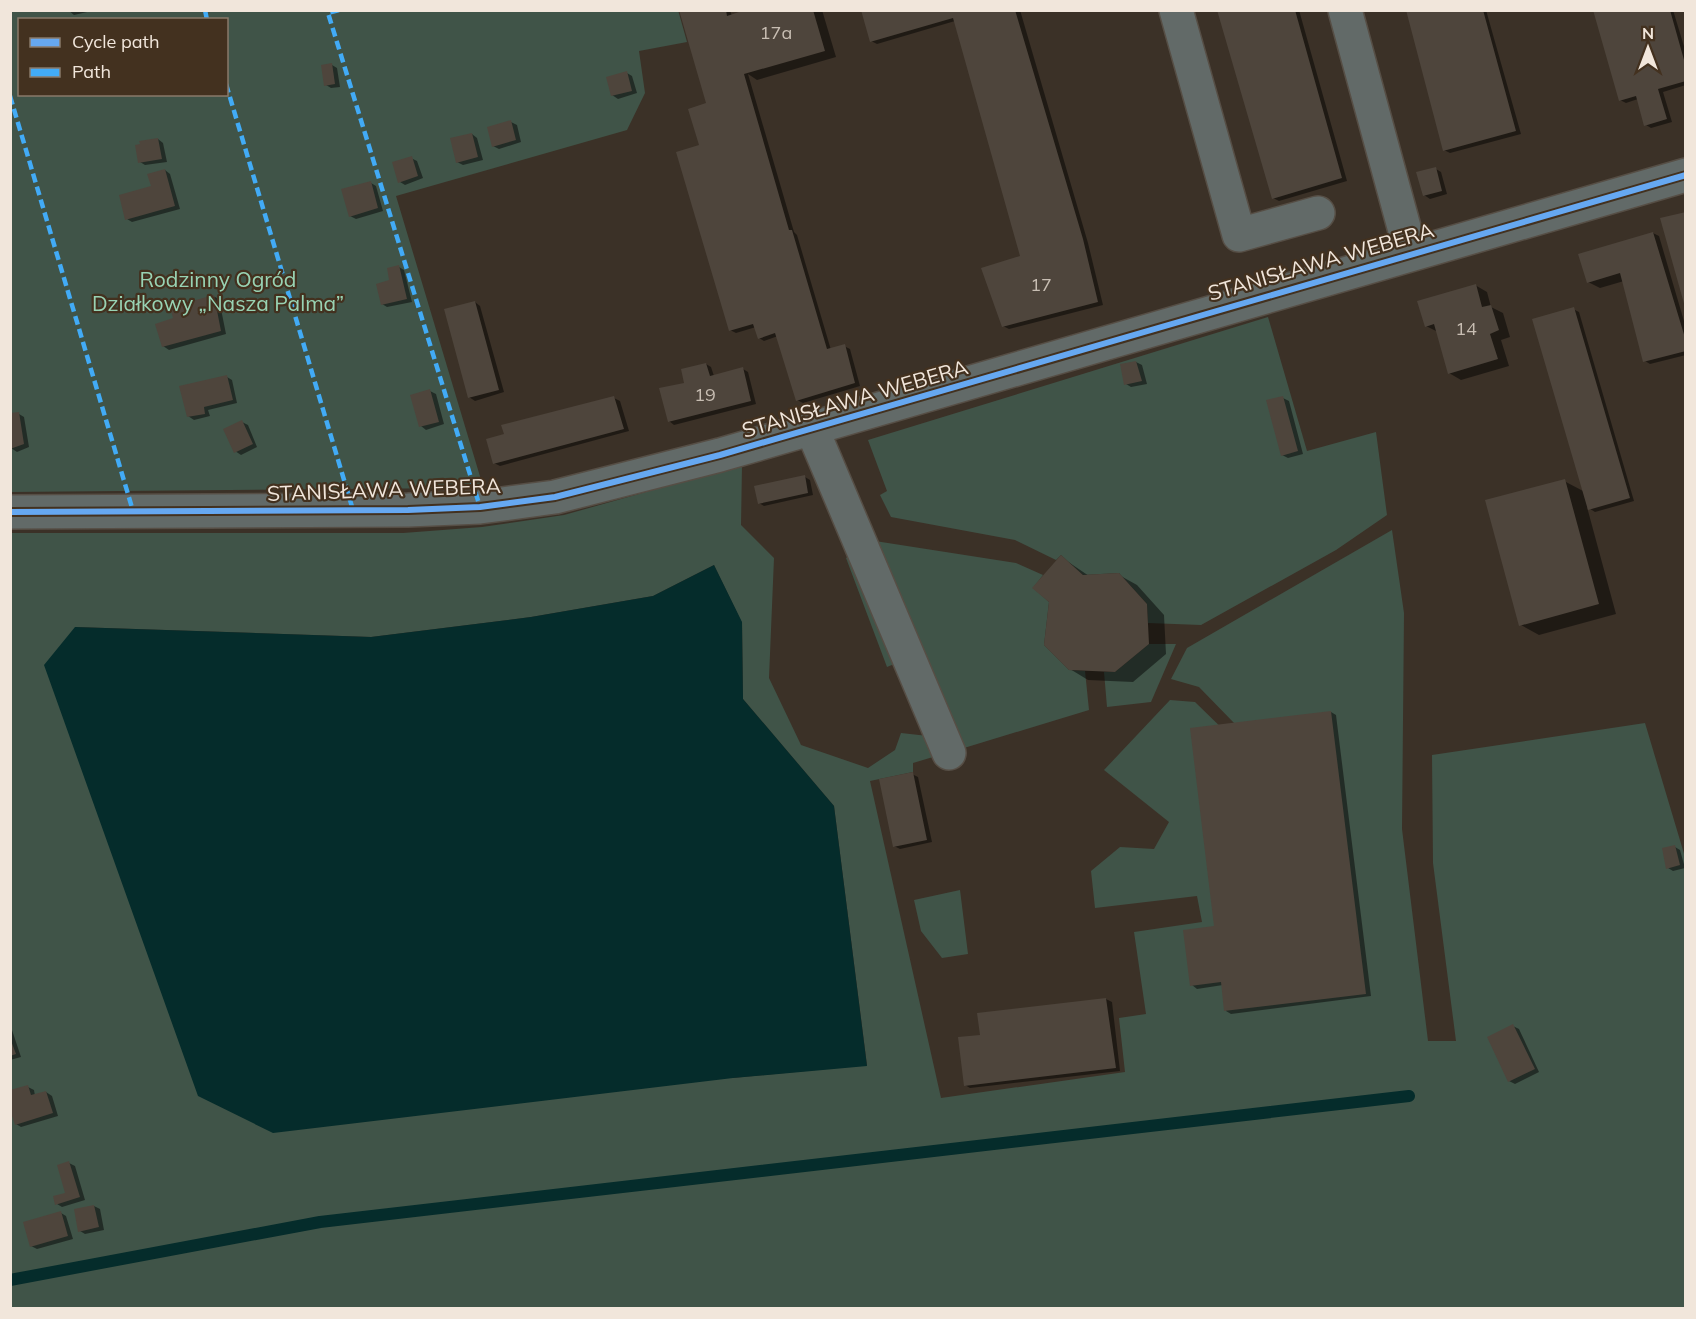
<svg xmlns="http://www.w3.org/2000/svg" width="1696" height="1319" font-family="Mulish,sans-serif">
<rect width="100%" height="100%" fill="#3b3127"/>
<path fill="#405448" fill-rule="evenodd" d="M678,10L687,42L639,51L645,93L627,130L396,196L482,483L463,488L11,492L10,11ZM20,20H226V94H20Z
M1268,317L1307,451L1376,432L1387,515L1336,550L1201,625L1148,623L1147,604L1119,573L1083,575L1061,555L1056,560L1015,540L891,517L880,495L887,491L868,440Z
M742,465L741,525L774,558L769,678L801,745L868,768L895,750L901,733L928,736L933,757L913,763V772L870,781L941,1098L1125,1072L1119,1018L1146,1014L1134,932L1202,922L1197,896L1095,908L1091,871L1120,847L1154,849L1169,822L1104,770L1170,700L1195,702L1270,775L1276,766L1199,687L1171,679L1187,648L1392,530L1404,613L1402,829L1428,1041H1456L1433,863L1432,755L1645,723L1685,857V1308H11L10,533H403L482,527L564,515ZM714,565L742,623L743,699L834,806L867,1065L733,1078L75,627L371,637L531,617L653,596Z
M875,541L1016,563L1043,575L1033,588L1049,602L1044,645L1069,670L1085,671L1089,710L964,748Z
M849,556L899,662L887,667L846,558Z
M1149,644H1176L1151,702L1107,707L1104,672H1115Z
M960,890L968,954L942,958L921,931L914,900Z"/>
<path fill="#052c2b" d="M714,565L742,622L743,699L834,806L867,1066L733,1078L273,1133L198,1096L44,665L75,627L371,637L531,617L653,596Z"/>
<path fill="#0007" d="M68,10H96L74,15Z
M681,10H730L732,16L751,10H822L836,57L757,80L748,74L794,232L797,235L831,350L844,346L850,349L860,386L803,403L797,400L778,336L764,341L759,338L756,327L736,333L730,330L701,146L708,104Z
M863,10H1020L1088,243L1103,305L1009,329L1003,326L1022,257L955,21L877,44L871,41Z
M1219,10H1299L1347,181L1279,201L1273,198Z
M1407,10H1486L1521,134L1450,153L1444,150Z
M1595,10H1673L1686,53V85L1663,92L1672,122L1651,128L1646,125L1638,99L1626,103L1620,100Z
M332,65L337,68L340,87L331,88L326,85Z
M627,73L632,76L637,93L618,99L612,95Z
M511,122L517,125L521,142L499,149L493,146Z
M472,134L477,138L483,160L463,165L457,162Z
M158,139L163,143L167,162L145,165L140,162Z
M411,158L417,161L423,178L405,185L400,182Z
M1436,169L1441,172L1447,194L1430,199L1424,195Z
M165,170L170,174L180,209L132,222L127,219Z
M371,183L376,186L383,211L356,219L350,216Z
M1653,233L1659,236L1686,328V355L1650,364L1645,361L1624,281L1600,288L1588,282Z
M399,267L404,270L412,302L387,307L382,304Z
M1475,285L1487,292L1491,307L1503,313L1510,337L1501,340L1509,366L1461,380L1449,373L1438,332L1426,326Z
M213,296L219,299L226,334L169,350L163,346L175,320Z
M475,302L480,306L504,392L475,401L469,397Z
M1573,309L1579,312L1634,501L1595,512L1587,507L1616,614L1539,635L1521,625L1564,481L1585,492Z
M1136,362L1142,365L1147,384L1131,387L1126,384Z
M706,364L711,367L714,376L743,369L748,372L756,404L674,425L669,421L686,384Z
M227,377L232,380L237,403L208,410L210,416L194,420L188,416Z
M430,391L436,394L444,424L426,430L421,426Z
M614,398L620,401L629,431L500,466L494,463Z
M1283,398L1289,401L1303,454L1288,458L1282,455Z
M19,414L24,417L29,447L17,452L11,448Z
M242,422L248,425L257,447L241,455L235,451Z
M805,477L810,480L813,495L764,506L759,503Z
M1061,557L1089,576L1119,575L1137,585L1164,615L1166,654L1133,682L1088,680L1070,669L1050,601Z
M1331,712L1336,715L1371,996L1231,1014L1226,1011L1223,985L1197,989L1192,985L1216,927Z
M912,774L918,777L932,842L900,849L894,846Z
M1675,847L1680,850L1685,868L1673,871L1668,868Z
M1106,999L1112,1002L1120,1071L970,1088L965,1085L981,1036Z
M10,1024L21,1057L10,1060Z
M1513,1026L1519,1029L1539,1072L1515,1084L1509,1081Z
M28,1087L34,1090L35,1096L46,1092L52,1096L58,1116L21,1127L16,1124Z
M69,1163L75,1166L85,1200L62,1207L57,1204L67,1194Z
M94,1206L100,1209L104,1230L85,1234L80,1231Z
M61,1213L66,1216L73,1239L37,1249L31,1246Z"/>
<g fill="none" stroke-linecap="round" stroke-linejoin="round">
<path stroke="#052c2b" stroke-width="12" d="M10,1280L320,1222L1409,1096"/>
</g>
<path fill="#4e453c" d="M679,10H726L727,16L745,10H813L825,51L744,74L789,230H792L827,349L845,344L855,383L796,401L775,333L758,339L753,324L729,331L676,152L699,145L688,109L706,103Z
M861,10H1015L1083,239L1098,302L1002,327L981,268L1020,256L953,18L870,42Z
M1217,10H1295L1342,178L1272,199Z
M1406,10H1483L1516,131L1443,151Z
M1593,10H1670L1686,67V81L1658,89L1667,119L1644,126L1636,96L1619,101Z
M332,63L335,84L324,86L321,65Z
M627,71L632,91L611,96L606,77Z
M511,120L516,140L492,147L487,127Z
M472,133L478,157L456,163L450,138Z
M158,138L162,159L138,163L135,145L140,144L139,141Z
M412,156L418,176L398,183L392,162Z
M1436,167L1442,191L1423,196L1416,172Z
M165,169L175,206L125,220L119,195L151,186L147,174Z
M371,181L378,208L349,217L341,189Z
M1686,212V307H1685L1660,218Z
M1653,232L1686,341V351L1643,362L1620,273L1587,283L1578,254Z
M399,265L407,299L381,305L376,284L389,280L387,268Z
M1476,284L1482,307L1491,305L1499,330L1490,334L1498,359L1448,374L1434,324L1425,327L1417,301Z
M214,295L221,331L162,347L155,324L173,318L170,307Z
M475,301L499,390L468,398L444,309Z
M1574,307L1630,498L1588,510L1532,319Z
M1136,361L1142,381L1124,385L1120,364Z
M706,363L710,376L743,367L751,401L668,422L659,388L684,383L681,369Z
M227,375L233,400L204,407L205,414L187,417L179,386Z
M430,389L439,422L419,427L410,395Z
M614,396L624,429L493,464L486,439L504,434L501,425Z
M1283,396L1298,451L1281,456L1266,400Z
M19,412L24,444L10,449V413Z
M242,420L253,444L234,453L223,429Z
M805,475L808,493L758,504L754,486Z
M1565,479L1599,604L1519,626L1485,500Z
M1061,555L1083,575L1119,573L1147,604L1149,644L1115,672L1069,670L1044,645L1049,602L1032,588Z
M1331,711L1366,994L1224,1011L1221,982L1190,986L1183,930L1214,926L1190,728Z
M913,772L927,840L893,847L879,779Z
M1675,845L1680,865L1666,869L1662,848Z
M1106,998L1116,1068L964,1086L958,1037L980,1035L977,1013Z
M1513,1024L1535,1069L1508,1082L1487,1037Z
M10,1038L16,1054L10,1056Z
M28,1085L31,1095L46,1091L53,1113L15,1125L10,1110V1090Z
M69,1161L80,1197L55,1205L53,1196L65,1193L57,1165Z
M94,1205L99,1227L78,1232L74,1209Z
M61,1211L68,1236L30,1247L23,1222Z"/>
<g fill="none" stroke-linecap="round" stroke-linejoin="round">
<defs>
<path id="minor" d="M1176,10L1239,235L1318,213
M1345,10L1411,253
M812,429L949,753
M10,512L408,510L480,507L555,497L720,455L1686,175"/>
</defs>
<use href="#minor" stroke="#564e45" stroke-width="36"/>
<use href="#minor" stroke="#626a68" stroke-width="33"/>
<path stroke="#42abf6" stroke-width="4.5" stroke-dasharray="9 4.5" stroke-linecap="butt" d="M205,10L207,20
M339,10L328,13L480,507
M226,84L353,510
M10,96L133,511"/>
<defs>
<path id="cycleway" d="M10,512L408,510L480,507L555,497L720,455L1686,175"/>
</defs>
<use href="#cycleway" stroke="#43311f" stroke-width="10"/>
<use href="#cycleway" stroke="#66a8f1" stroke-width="6"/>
</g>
<g text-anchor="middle" stroke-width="4.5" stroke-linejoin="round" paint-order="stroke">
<g font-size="18" fill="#c8beb3">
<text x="776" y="39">17a</text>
<text x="1041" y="291">17</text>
<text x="1466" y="335">14</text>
<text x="705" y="401">19</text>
</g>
<g font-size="21" fill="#f1e6db" stroke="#43311f">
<text transform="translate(1321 262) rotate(-16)" y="7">STANISŁAWA WEBERA</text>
<text transform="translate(855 399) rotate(-16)" y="7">STANISŁAWA WEBERA</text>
<text transform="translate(384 490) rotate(-2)" y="7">STANISŁAWA WEBERA</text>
</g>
<g font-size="21" fill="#98d3b4" stroke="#43311f">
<text x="218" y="287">Rodzinny Ogród<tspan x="218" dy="24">Działkowy „Nasza Palma”</tspan></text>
</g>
</g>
<rect width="1696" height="1319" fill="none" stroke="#f1e6db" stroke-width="24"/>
<rect x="18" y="18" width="210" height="78" fill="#43311f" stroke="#89796a" stroke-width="1.5"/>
<rect x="30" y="38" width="30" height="9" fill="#66a8f1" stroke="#89796a" stroke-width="1.5"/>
<text x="72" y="48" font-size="18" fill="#f1e6db">Cycle path</text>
<rect x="30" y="68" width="30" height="9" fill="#42abf6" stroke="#89796a" stroke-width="1.5"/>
<text x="72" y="78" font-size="18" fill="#f1e6db">Path</text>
<g transform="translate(1648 48)" stroke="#43311f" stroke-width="4.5" paint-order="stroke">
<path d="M0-4.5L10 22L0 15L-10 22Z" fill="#f1e6db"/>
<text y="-9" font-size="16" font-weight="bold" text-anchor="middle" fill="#f1e6db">N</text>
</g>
</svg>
